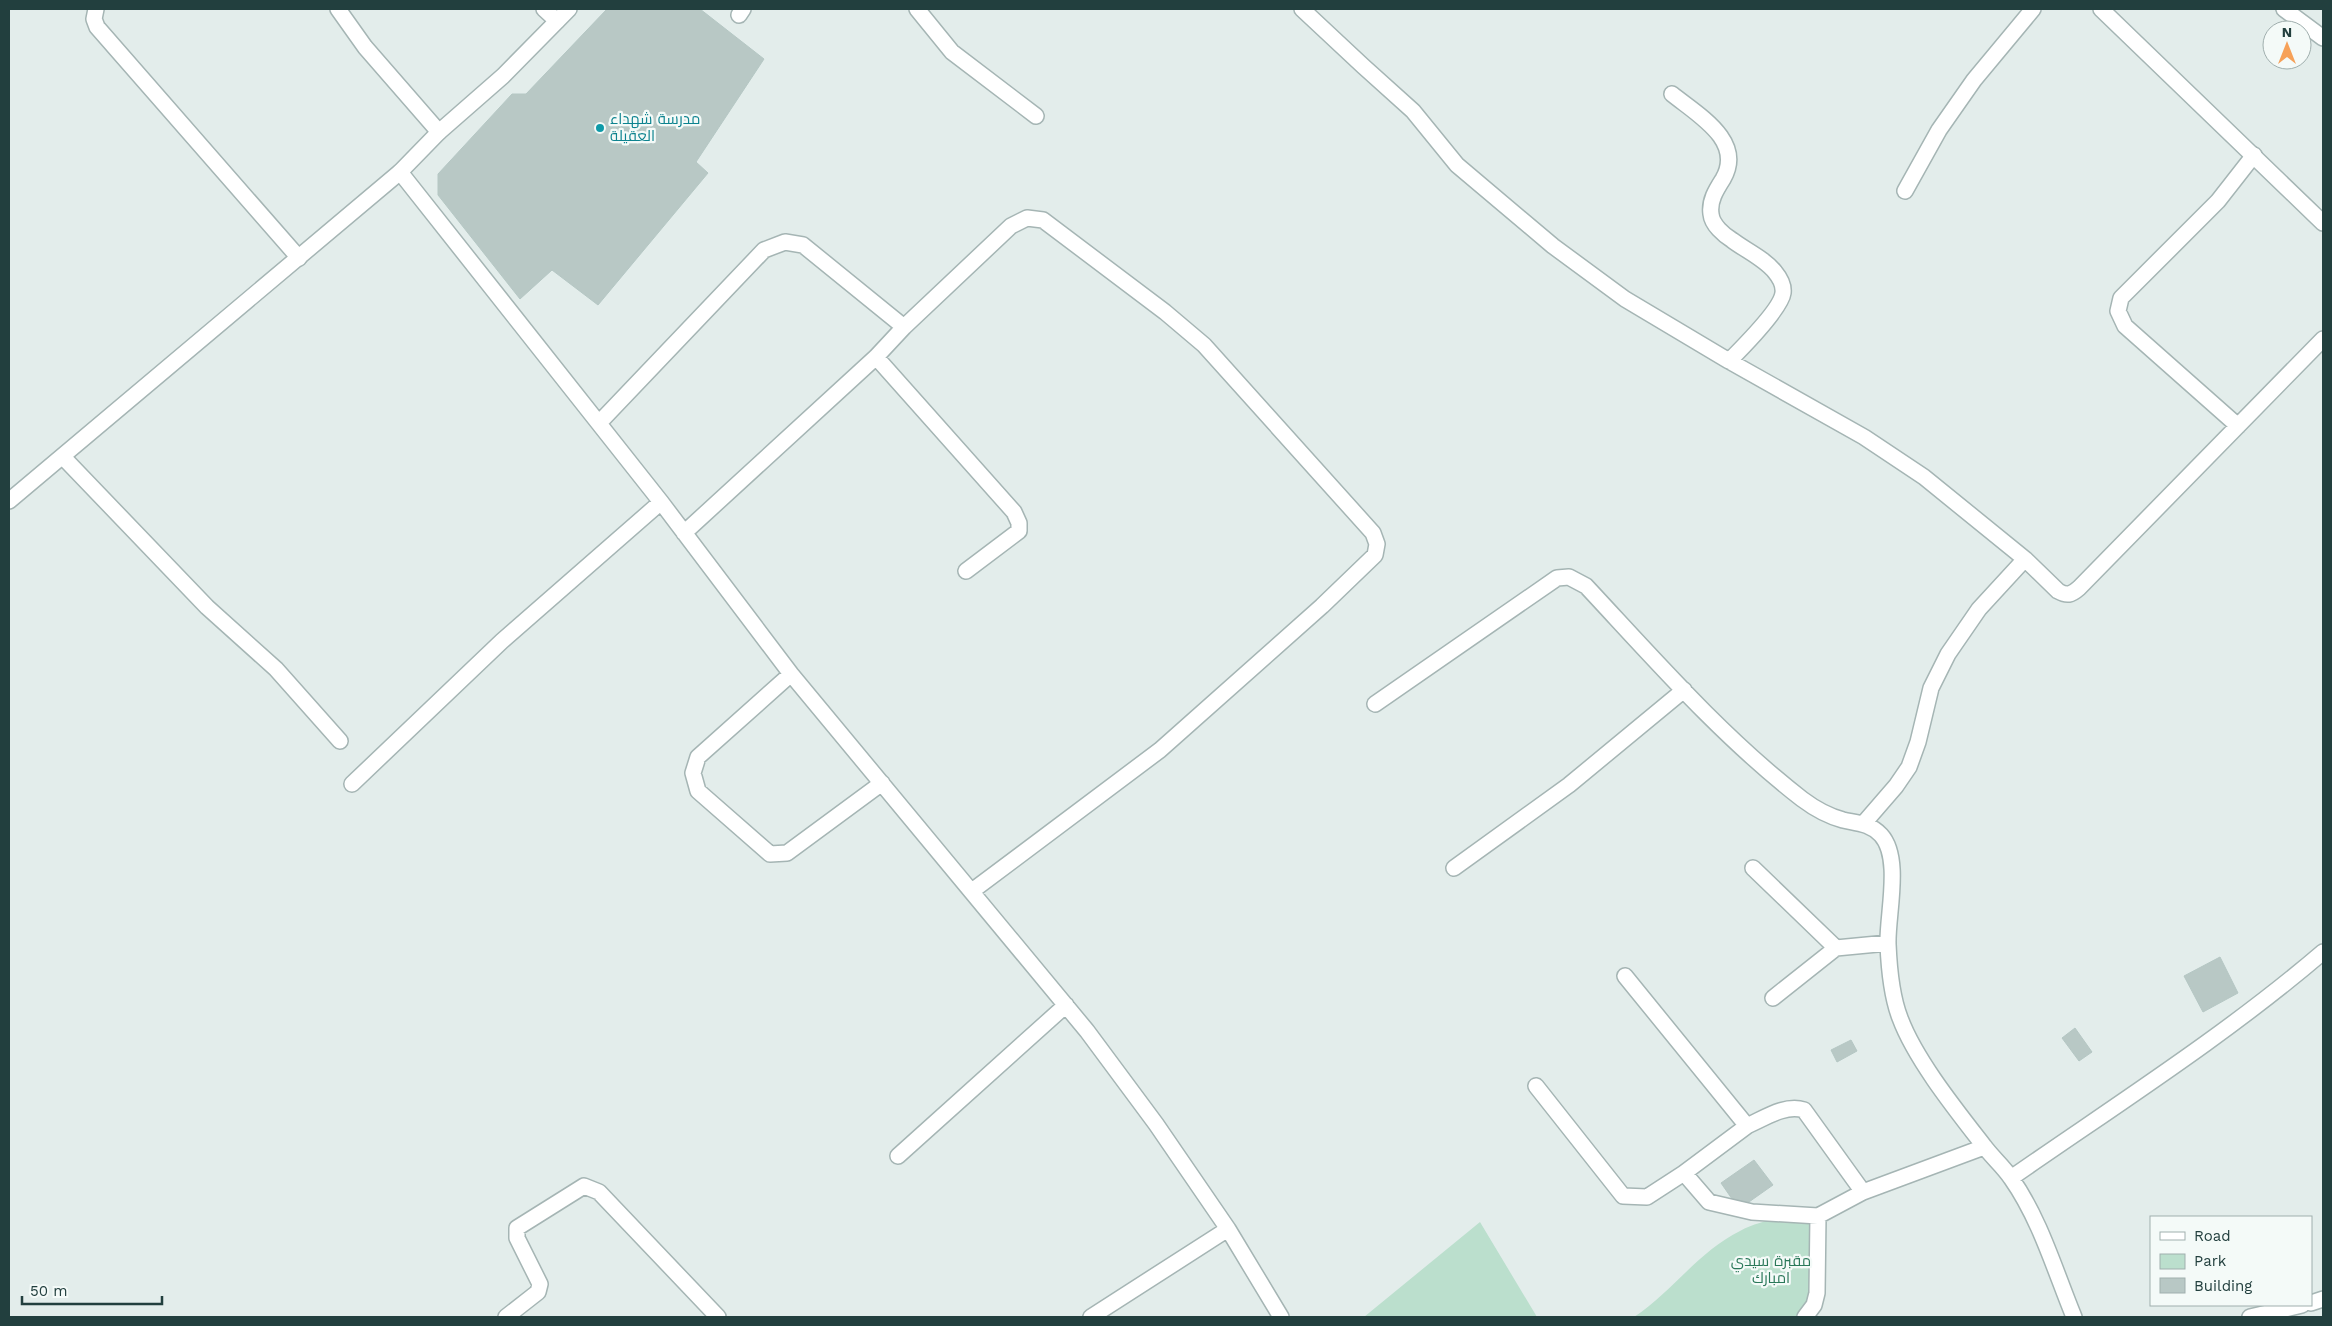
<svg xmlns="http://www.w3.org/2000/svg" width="2332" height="1326" font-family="'Work Sans',Cairo,sans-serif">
<rect width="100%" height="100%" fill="#e3edeb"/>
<path fill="#bbdfcd" d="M1780,1217L1804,1220L1821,1229L1810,1309L1800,1317H1634C1672,1292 1699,1251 1740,1231C1752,1224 1767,1221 1780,1217Z
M1480,1222L1537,1317H1364Z"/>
<path fill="#b8c8c5" stroke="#b5c7c4" d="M607,9H700L764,59L696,162L708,173L598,305L552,270L520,299L438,195V174L512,94H526Z
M2220,957L2238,993L2203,1012L2184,976Z
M2075,1028L2092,1052L2079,1061L2062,1038Z
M1851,1040L1857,1051L1837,1062L1831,1050Z
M1754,1160L1773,1185L1739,1209L1721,1183Z"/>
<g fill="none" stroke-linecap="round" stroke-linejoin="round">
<defs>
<path id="minor" d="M96,9L94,19L97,27L299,258
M338,9L365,47L439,132
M544,9L557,21
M917,9L952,52L1036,116
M1302,9L1363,66L1413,111L1457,165L1553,246L1625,299L1729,361L1864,437L1924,477L2025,559L2058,591C2067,596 2071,595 2079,588L2323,339
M2284,9L2323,38
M739,15L743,9
M1672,94C1698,115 1745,141 1723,179C1716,190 1709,201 1711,214C1712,225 1724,235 1732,240C1745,250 1765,259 1775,272C1780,278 1784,285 1783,293C1781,309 1742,348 1729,361
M400,172L661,502L791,674L1087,1031L1156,1124L1228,1229L1281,1317
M1905,191L1939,130L1974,80L2033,9
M876,357L1014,512L1019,523V531L966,571
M599,423L764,250L785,242L803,245L904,327
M2238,426L2125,326L2118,311L2121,298L2218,201L2254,155
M63,457L207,607L276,669L340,741
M684,533L876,357L904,327L1011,226L1027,218L1043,220L1165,312L1204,345L1373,533L1377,544L1375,555L1322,606L1160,750L972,891
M791,674L698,757L693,773L698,791L770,854L787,853L882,783
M1375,704L1557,578L1569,577L1586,586C1655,660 1722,737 1802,799C1814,808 1828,816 1843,820C1856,823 1870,823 1881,835C1902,858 1887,915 1888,944C1889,968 1891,995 1900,1018C1915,1059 1956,1110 1984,1146C1992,1157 2003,1166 2011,1178C2040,1219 2055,1271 2074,1317
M352,784L502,641L661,502
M1864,823L1896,786L1909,767L1918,742L1931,688L1948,654L1979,609L2025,559
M1454,868L1569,785L1684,690
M1753,868L1836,948
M1625,976L1747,1126L1684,1173
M1773,998L1836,948L1888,943
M1536,1086L1623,1196L1647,1197L1684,1173L1709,1202L1752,1212L1818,1216
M1747,1126C1765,1118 1785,1104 1804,1110L1863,1192
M898,1156L1066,1005
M2011,1178C2116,1105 2226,1035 2323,952
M2311,1303L2323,1299
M506,1317L538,1292L540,1284L517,1238V1228L584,1186L599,1192L718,1317
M1091,1317L1228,1229
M1805,1317L1814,1305L1817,1293L1818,1216L1863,1192L1984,1147
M2250,1317L2302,1305"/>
<path id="tertiary" d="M2101,9L2323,223
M9,501L400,172L439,132L503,76L569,9"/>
</defs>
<use href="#minor" stroke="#a5b5b4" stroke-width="18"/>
<use href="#tertiary" stroke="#a5b5b4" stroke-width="18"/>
<use href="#minor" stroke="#fff" stroke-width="15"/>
<use href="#tertiary" stroke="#fff" stroke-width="15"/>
</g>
<circle fill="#0f9aa8" stroke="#f4faf8" stroke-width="2" cx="600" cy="128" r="5"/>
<g text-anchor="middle" stroke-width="4.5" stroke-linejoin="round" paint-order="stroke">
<g font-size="15" fill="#0d838f" stroke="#f4faf8" text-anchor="start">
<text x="610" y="124">مدرسة شهداء<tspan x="610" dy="17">العقيلة</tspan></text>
</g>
<g font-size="15" fill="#2a7859" stroke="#f4faf8">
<text x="1771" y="1266">مقبرة سيدي<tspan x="1771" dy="17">امبارك</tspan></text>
</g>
</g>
<rect width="2332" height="1326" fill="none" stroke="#223f3e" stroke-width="20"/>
<rect x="2150" y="1216" width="162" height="90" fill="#f4faf8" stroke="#a0afae"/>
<rect x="2160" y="1232" width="25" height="8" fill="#ffffff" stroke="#a0afae"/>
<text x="2194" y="1241" font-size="15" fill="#223f3e">Road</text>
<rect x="2160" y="1254" width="25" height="15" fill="#bbdfcd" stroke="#a0afae"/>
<text x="2194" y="1266" font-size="15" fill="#223f3e">Park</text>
<rect x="2160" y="1278" width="25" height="15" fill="#b8c8c5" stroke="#a0afae"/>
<text x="2194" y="1291" font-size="15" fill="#223f3e">Building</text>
<g transform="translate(2287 45)"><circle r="24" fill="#f4faf8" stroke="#a0afae"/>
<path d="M0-4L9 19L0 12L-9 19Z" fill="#f6a158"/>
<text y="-8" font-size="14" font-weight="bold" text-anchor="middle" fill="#223f3e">N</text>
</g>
<path d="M22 1296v8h140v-8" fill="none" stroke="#223f3e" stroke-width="2.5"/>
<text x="30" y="1296" font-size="15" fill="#223f3e" stroke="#f4faf8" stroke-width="4" paint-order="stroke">50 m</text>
</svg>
